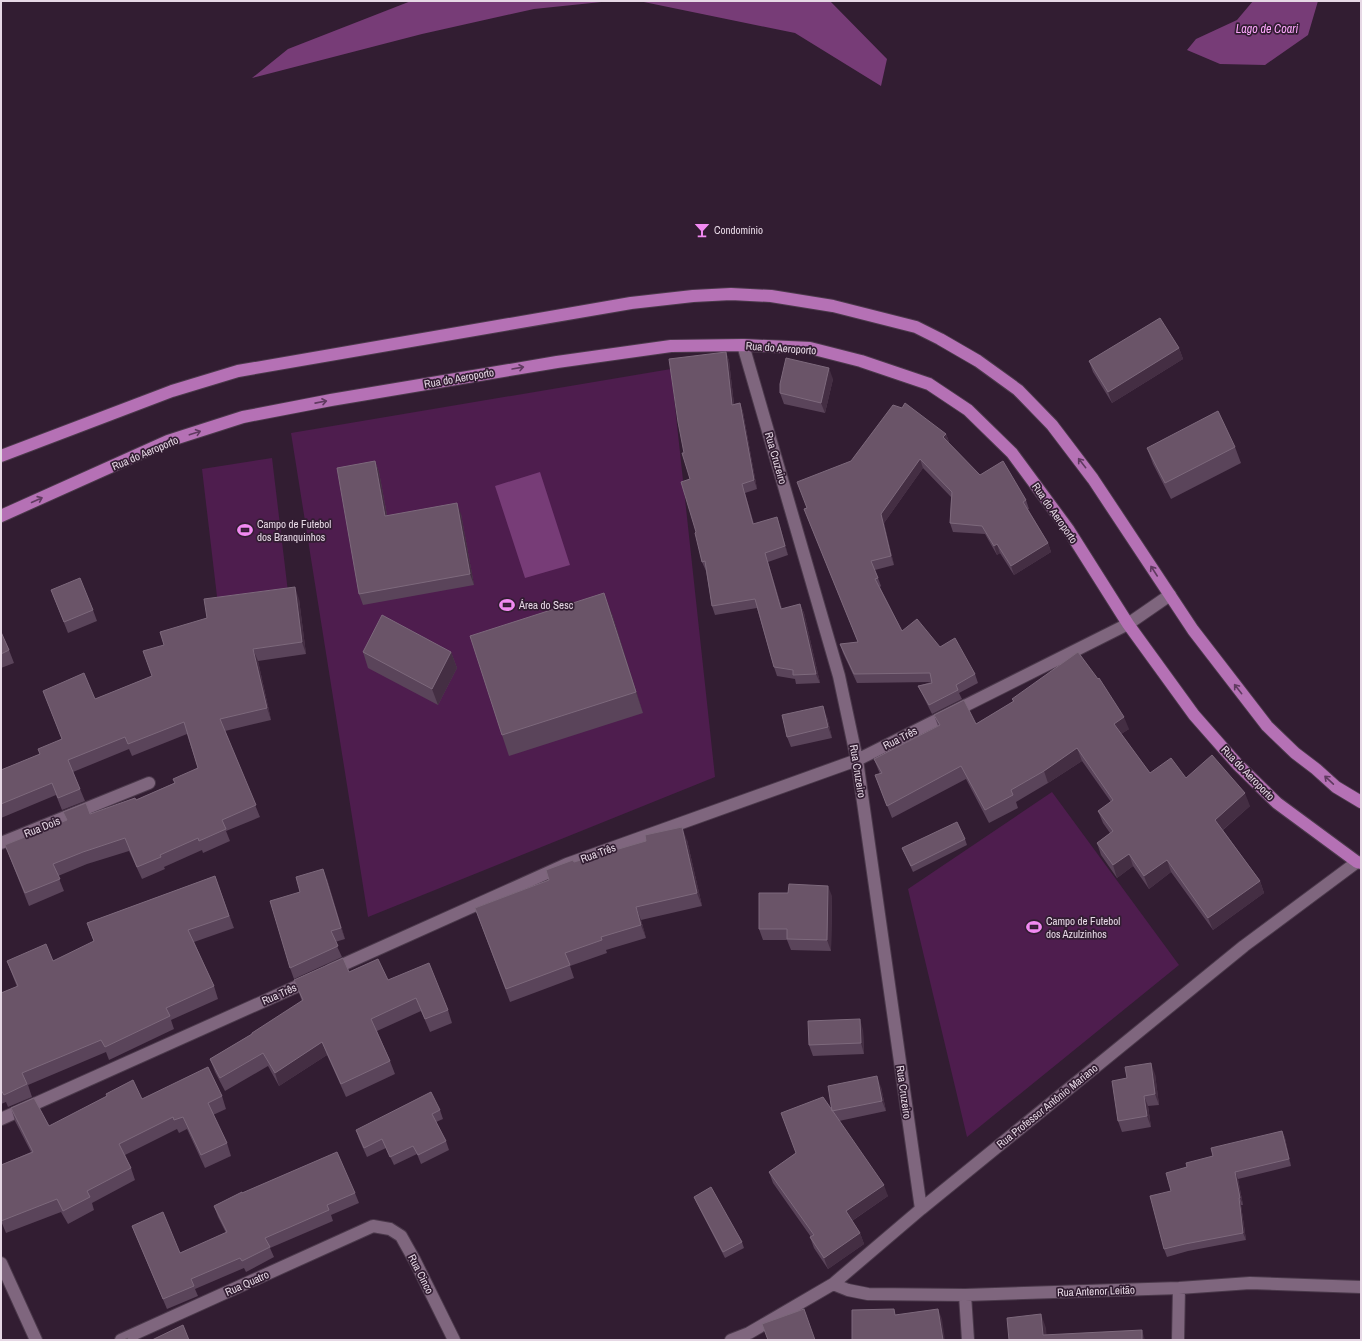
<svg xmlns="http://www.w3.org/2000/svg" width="1362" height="1341" font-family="'Archivo Narrow',sans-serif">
<rect width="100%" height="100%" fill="#321d32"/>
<path fill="#4e1d4e" d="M671,369L715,777L368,917L291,433Z
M272,458L288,592L218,605L202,469Z
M1052,792L1179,965L967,1137L908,889Z"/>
<path fill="#773c77" d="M411,1H611L534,9L422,34L252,78L288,49Z
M639,1H830L887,59L881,86L795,33Z
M1253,1H1318L1308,35L1265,65L1220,64L1187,50L1196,39L1237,20Z
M540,472L570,565L525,578L495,486Z"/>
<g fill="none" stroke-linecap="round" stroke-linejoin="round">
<defs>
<path id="minor" d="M743,345L839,676L857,760L921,1209
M1,843L149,783
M331,970L567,864L857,760L1128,624L1170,595
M1,1119L311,980
M1,1263L36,1340
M833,1284L848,1290L868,1294L965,1295L1179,1288L1250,1283L1361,1287
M965,1295L968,1340
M121,1340L373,1226L390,1229L401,1236L415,1261L454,1340
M731,1340L749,1333L833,1284L921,1209L1244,946L1357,862
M1178,1340L1179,1288"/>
<path id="major" d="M1,456L172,391L238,371L631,303L693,296L731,294L771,296L833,306L916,327L940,339L978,361L1018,390L1052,425L1093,479L1193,630L1267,726L1295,753L1316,769L1336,787L1361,802
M1,516L168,441L243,417L331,400L557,362L671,346L743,345L810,348L861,361L929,384L968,410L1012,453L1068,529L1128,624L1194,715L1238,765L1277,803L1357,862L1361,863"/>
</defs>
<use href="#minor" stroke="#4b394b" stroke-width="14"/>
<use href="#major" stroke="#4b394b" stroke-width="14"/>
<use href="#minor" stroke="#7f667e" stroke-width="12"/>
<use href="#major" stroke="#b571b5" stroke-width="12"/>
</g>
<path fill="#5a445a" d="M1179,348L1183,359L1112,403L1093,372L1089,361Z
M726,352L729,361L734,404L740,403L743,412L757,489L745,493L754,524L777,517L780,526L788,555L768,562L782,609L800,604L804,613L820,683L796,684L795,679L777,676L774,667L757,608L715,615L712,606L706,571L702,562L696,532L690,479L684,453Z
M833,379L825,413L784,404L780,393Z
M946,434L949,442V443L980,475L1026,500L1029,509H1028L1048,543L1051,552L1014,575L1000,553L997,555L985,534L953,532L950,523L951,497L923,468L884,523L894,565L875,570L881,586L880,587L902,631L940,647L975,674L978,683L959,693L962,699L932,714L918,686L931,682L857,683L843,653L840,644L858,642L804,509Z
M1235,447L1241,463L1171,499L1153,464L1147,448Z
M375,461L379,472L387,515L461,514L474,585L363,605L359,594Z
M51,590L93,610L97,621L68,633Z
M299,599L306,654L258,661L271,720L225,731L260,817L226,831L230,841L203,853L202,850L164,867L165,869L142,879L129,851L87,864L58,876L64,891L29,906L5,845L90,814L136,800L174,783L198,768L187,734L132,756L129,749L73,772L85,801L62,810L56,795L1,818V770L40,754L62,739L43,691L95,699L152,676L164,645Z
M612,614L643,713L509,756L502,735Z
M1,632L9,650L14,663L1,668Z
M363,652H451L457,668L438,705L368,668Z
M1012,699L1129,729L1121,734L1150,773L1186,778L1250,806L1223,830L1260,881L1264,893L1213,930L1171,872L1149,889L1133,866L1117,878L1101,855L1097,843L1110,833L1103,823L1098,811L1111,802L1082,761L1048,783L1016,802L1018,808L989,823L966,779L892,818L875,775L880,774L874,759L938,726L934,715L976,724L1013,702Z
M827,717L832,738L791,747L787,737Z
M965,839L967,845L913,872L902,848Z
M687,840L702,906L641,920L646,938L606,950L607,953L570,966L574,978L510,1002L475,908L549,880L574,862Z
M215,876L234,928L194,942L214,986L218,999L171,1020L174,1029L109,1060L106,1052L28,1085L32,1097L8,1107L6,1102L1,1104V993L17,987L7,961H53L94,942L87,923Z
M327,879L345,939L335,942L342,957L294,979L290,968L300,892Z
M788,893L832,896L831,951L791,950L787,940H763L759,929Z
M349,972L388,980L448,1010L452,1023L430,1032L421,1011L377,1031L390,1061L395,1074L346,1097L327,1055L279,1086L268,1066L225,1091L215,1072L210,1059L252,1034L302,1001L294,980Z
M863,1030L864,1054L813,1056L809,1045Z
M1155,1074L1159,1105L1148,1106L1151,1127L1122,1132L1118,1121Z
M828,1086L881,1087L886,1111L839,1121L888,1196L852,1221L860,1233L864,1244L828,1269L814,1248L810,1237H811L773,1183L769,1172L796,1153L833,1111Z
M222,1096L226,1109L213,1115L227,1143L231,1156L205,1168L187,1129L179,1133L177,1129L125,1155L131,1168L135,1180L92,1203L94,1210L68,1224L61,1212L6,1233L1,1221V1165L31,1152L15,1121L11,1108L49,1126L142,1099Z
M440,1110L443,1119L436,1122L446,1141L449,1150L421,1164L417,1154L394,1165L386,1148L367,1157L359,1139L356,1130Z
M1282,1131L1285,1138L1291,1166L1238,1179L1243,1205H1241L1246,1240L1188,1251L1167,1257L1164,1249L1171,1191L1187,1167L1213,1156Z
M242,1193H355L359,1203L331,1215L333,1221L270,1248L274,1257L246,1272L244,1268L195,1289L198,1296L167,1309L136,1236L132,1226L180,1253L226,1233L218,1217L214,1206Z
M694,1197L742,1242L744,1248L725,1258L696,1202Z"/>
<path fill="#442e43" d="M1179,348L1183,359L1112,403L1108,392Z
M726,352L729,361L735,414L732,405Z
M829,368L833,379L825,413L821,403Z
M740,403L743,412L757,489L754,480Z
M946,434L949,442L946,446L943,437Z
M920,459L923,468L884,523L894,565L891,556L881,514Z
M375,461L379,472L389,527L385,516Z
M742,484L745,493L756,533L753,524Z
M457,503L461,514L474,585L470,574Z
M777,517L780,526L788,555L785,546Z
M1048,543L1051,552L1014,575L1011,566Z
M997,544L1000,553L997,555L994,546Z
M765,553L768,562L785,618L781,609Z
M295,587L299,599L306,654L302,642Z
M604,593L612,614L643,713L636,692Z
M800,604L804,613L820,683L816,674Z
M253,649L258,661L271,720L267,708Z
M451,652L457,668L438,705L432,689Z
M823,706L827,717L832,738L828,727Z
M1124,717L1129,729L1118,736L1114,724Z
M1077,748L1082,761L1048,783L1044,771Z
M1245,793L1250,806L1220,832L1215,820Z
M682,827L687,840L702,906L697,893Z
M1129,854L1133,866L1117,878L1113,865Z
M1167,860L1171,872L1149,889L1144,876Z
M323,869L327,879L345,939L341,928Z
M1260,881L1264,893L1213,930L1208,918Z
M828,886L832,896L831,951L827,940Z
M636,907L641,920L646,938L641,925Z
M860,1019L863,1030L864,1054L861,1043Z
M322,1042L327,1055L279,1086L275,1073Z
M1151,1063L1155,1074L1159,1105L1155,1094Z
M877,1076L881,1087L886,1111L882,1101Z
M1144,1096L1148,1106L1151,1127L1147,1116Z
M1282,1131L1285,1138L1291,1166L1289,1159Z
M1235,1172L1238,1179L1243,1205L1240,1198Z
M884,1185L888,1196L850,1222L846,1211Z
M1239,1198L1241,1205L1246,1240L1243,1233Z
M860,1233L864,1244L828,1269L824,1258Z
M938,1309L942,1319L945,1340H943Z
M1041,1314L1046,1328L1047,1340L1043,1335Z
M1142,1330L1145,1340H1142Z"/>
<path fill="#6a5468" stroke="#7d697c" d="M1160,318L1179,348L1108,392L1089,361Z
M726,352L732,405L740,403L754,480L742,484L753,524L777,517L785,546L765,553L781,609L800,604L816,674L793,675V670L774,667L755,599L712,606L705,561L702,562L695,533L696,532L681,482L690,479L682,453H684L678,422L669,359Z
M786,358L829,368L821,403L780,393V384Z
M905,403L946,434L943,437L980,475L1003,461L1026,500L1023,502L1048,543L1011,566L997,544L994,546L982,526L950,523L952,492L920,459L881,514L891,556L871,561L878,578L875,579L902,631L917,619L940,647L955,638L975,674L956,685L958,690L929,705L918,686L932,683L930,673L854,674L840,644L858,642L804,509L807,508L797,482L851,461L893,405L902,408Z
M1218,411L1235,447L1165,483L1147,448Z
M375,461L385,516L457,503L470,574L359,594L337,468Z
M80,578L93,610L64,622L51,590Z
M295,587L302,642L253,649L267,708L220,719L256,805L222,820L226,829L199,841L198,838L160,855L161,857L137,867L125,838L83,852L53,864L60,879L25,893L5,845L67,820L63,812L86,803L90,814L135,798L136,800L175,783L173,779L198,768L184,722L128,744L125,737L68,760L80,789L58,798L52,783L1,804V770L40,754L38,749L62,739L43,691L84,673L95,699L152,676L143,651L164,645L160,632L207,618L204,599Z
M604,593L636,692L502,735L470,636Z
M382,615L451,652L432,689L363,652Z
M1,632L9,650L1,654Z
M1078,652L1098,679L1099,678L1124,717L1114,724L1150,773L1171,758L1186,778L1212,755L1245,793L1215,820L1260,881L1208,918L1167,860L1144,876L1129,854L1113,865L1097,843L1113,831L1098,811L1113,800L1077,748L1044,771L1011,790L1013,795L985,810L961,766L887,806L875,775L882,773L874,759L940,725L934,715L964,700L976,724L1014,701L1012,699Z
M823,706L828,727L787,737L782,715Z
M957,822L965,839L911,866L902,848Z
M682,827L697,893L636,907L641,925L601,937L602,940L565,953L570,965L506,989L475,908L549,880L546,870L573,860L574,862L646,841L645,835Z
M323,869L341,928L331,931L338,946L290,968L270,901L300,892L296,877Z
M215,876L229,916L188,930L214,986L166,1008L170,1016L105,1047L101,1040L22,1073L27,1084L4,1095L1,1090V993L18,986L7,961L46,944L53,961L94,941L87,923Z
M789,884L828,886L827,940L787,939V929H759V893H788Z
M343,958L349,972L378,959L388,980L429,963L448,1010L425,1019L416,998L371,1019L390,1061L341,1084L322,1042L275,1073L263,1053L220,1078L210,1059L252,1034V1033L303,1000L294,980Z
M860,1019L861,1043L809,1045L808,1021Z
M1151,1063L1155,1094L1144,1096L1147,1116L1118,1121L1112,1081L1127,1078L1125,1067Z
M208,1067L222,1096L208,1103L227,1143L201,1155L183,1117L174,1120L173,1117L119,1144L131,1168L87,1191L90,1197L63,1211L57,1199L1,1221V1165L33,1152L11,1108L34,1098L49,1126L107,1096L106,1094L133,1080L142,1099Z
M877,1076L882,1101L832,1111L828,1086Z
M431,1092L440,1110L432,1114L446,1141L418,1155L413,1146L390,1157L382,1139L364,1148L356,1130Z
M823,1097L884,1185L846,1211L860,1233L824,1258L810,1237L814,1235L769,1172L796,1153L781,1113Z
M1282,1131L1289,1159L1235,1172L1240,1198H1239L1243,1233L1185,1244L1164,1249L1150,1196L1171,1191L1166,1173L1187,1167L1186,1163L1213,1156L1211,1148Z
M337,1152L355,1193L327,1205L329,1210L265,1238L270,1247L242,1261L240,1258L191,1279L194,1286L163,1299L132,1226L163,1212L180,1253L227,1232L214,1206L242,1192V1193Z
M711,1187L742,1242L723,1252L694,1197Z
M804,1309L815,1340H768L762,1324Z
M894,1309L895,1315L938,1309L943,1340H852V1310Z
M1041,1314L1043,1335L1142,1330V1340H1009L1007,1318Z
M183,1325L189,1340H152Z
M128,1337L129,1340H121Z"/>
<defs><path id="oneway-shaft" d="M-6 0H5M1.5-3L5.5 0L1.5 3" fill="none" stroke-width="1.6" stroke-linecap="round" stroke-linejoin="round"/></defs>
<g stroke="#603a60">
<use href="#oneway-shaft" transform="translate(518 368) rotate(-10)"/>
<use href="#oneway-shaft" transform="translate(321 402) rotate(-11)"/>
<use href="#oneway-shaft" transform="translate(195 433) rotate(-18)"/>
<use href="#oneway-shaft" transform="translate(1082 463) rotate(-128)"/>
<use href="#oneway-shaft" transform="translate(37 500) rotate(-24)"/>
<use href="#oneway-shaft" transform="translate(1154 571) rotate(-123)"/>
<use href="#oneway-shaft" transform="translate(1238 689) rotate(-128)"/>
<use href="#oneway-shaft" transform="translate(1329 780) rotate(-137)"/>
</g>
<defs>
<symbol id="bar-bare" viewBox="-9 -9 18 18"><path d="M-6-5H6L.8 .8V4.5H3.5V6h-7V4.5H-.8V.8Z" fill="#f28af2" stroke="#321d32" stroke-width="2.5" paint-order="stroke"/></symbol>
<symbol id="stadium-bare" viewBox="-9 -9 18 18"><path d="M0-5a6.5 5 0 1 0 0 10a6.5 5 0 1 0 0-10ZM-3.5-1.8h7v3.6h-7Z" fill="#f28af2" stroke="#321d32" stroke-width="2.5" paint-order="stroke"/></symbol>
</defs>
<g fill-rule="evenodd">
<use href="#bar-bare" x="691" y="219" width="22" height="22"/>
<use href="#stadium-bare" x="234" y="519" width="22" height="22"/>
<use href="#stadium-bare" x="496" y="594" width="22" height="22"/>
<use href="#stadium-bare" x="1023" y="916" width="22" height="22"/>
</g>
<g text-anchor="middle" stroke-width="3.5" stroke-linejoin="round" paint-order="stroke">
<g font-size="11" fill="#e6d8e5" stroke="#321d32" text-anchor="start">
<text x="714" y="234">Condomínio</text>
<text x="257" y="528">Campo de Futebol<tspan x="257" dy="13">dos Branquinhos</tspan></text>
<text x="519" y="609">Área do Sesc</text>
<text x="1046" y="925">Campo de Futebol<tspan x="1046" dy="13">dos Azulzinhos</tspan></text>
</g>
<g font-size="11" fill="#e6d8e5" stroke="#321d32">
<text transform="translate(781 348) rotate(4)" y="4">Rua do Aeroporto</text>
<text transform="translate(459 378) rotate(-10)" y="4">Rua do Aeroporto</text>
<text transform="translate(145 453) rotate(-23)" y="4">Rua do Aeroporto</text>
<text transform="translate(776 458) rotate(74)" y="4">Rua Cruzeiro</text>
<text transform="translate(1055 513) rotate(55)" y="4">Rua do Aeroporto</text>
<text transform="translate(900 738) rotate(-27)" y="4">Rua Três</text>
<text transform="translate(858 771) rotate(81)" y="4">Rua Cruzeiro</text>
<text transform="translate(1248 773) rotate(46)" y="4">Rua do Aeroporto</text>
<text transform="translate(42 827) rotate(-22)" y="4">Rua Dois</text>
<text transform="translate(598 853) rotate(-20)" y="4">Rua Três</text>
<text transform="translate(279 994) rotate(-24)" y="4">Rua Três</text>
<text transform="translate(904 1092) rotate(82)" y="4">Rua Cruzeiro</text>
<text transform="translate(1047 1106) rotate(-39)" y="4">Rua Professor Antônio Mariano</text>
<text transform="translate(421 1274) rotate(63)" y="4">Rua Cinco</text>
<text transform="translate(247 1283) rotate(-24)" y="4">Rua Quatro</text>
<text transform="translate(1096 1291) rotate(-2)" y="4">Rua Antenor Leitão</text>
</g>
<g font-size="12" font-style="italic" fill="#fea8fd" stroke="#321d32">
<text x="1267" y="33">Lago de Coari</text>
</g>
</g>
<rect width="1362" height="1341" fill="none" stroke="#e6d8e5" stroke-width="4"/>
</svg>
